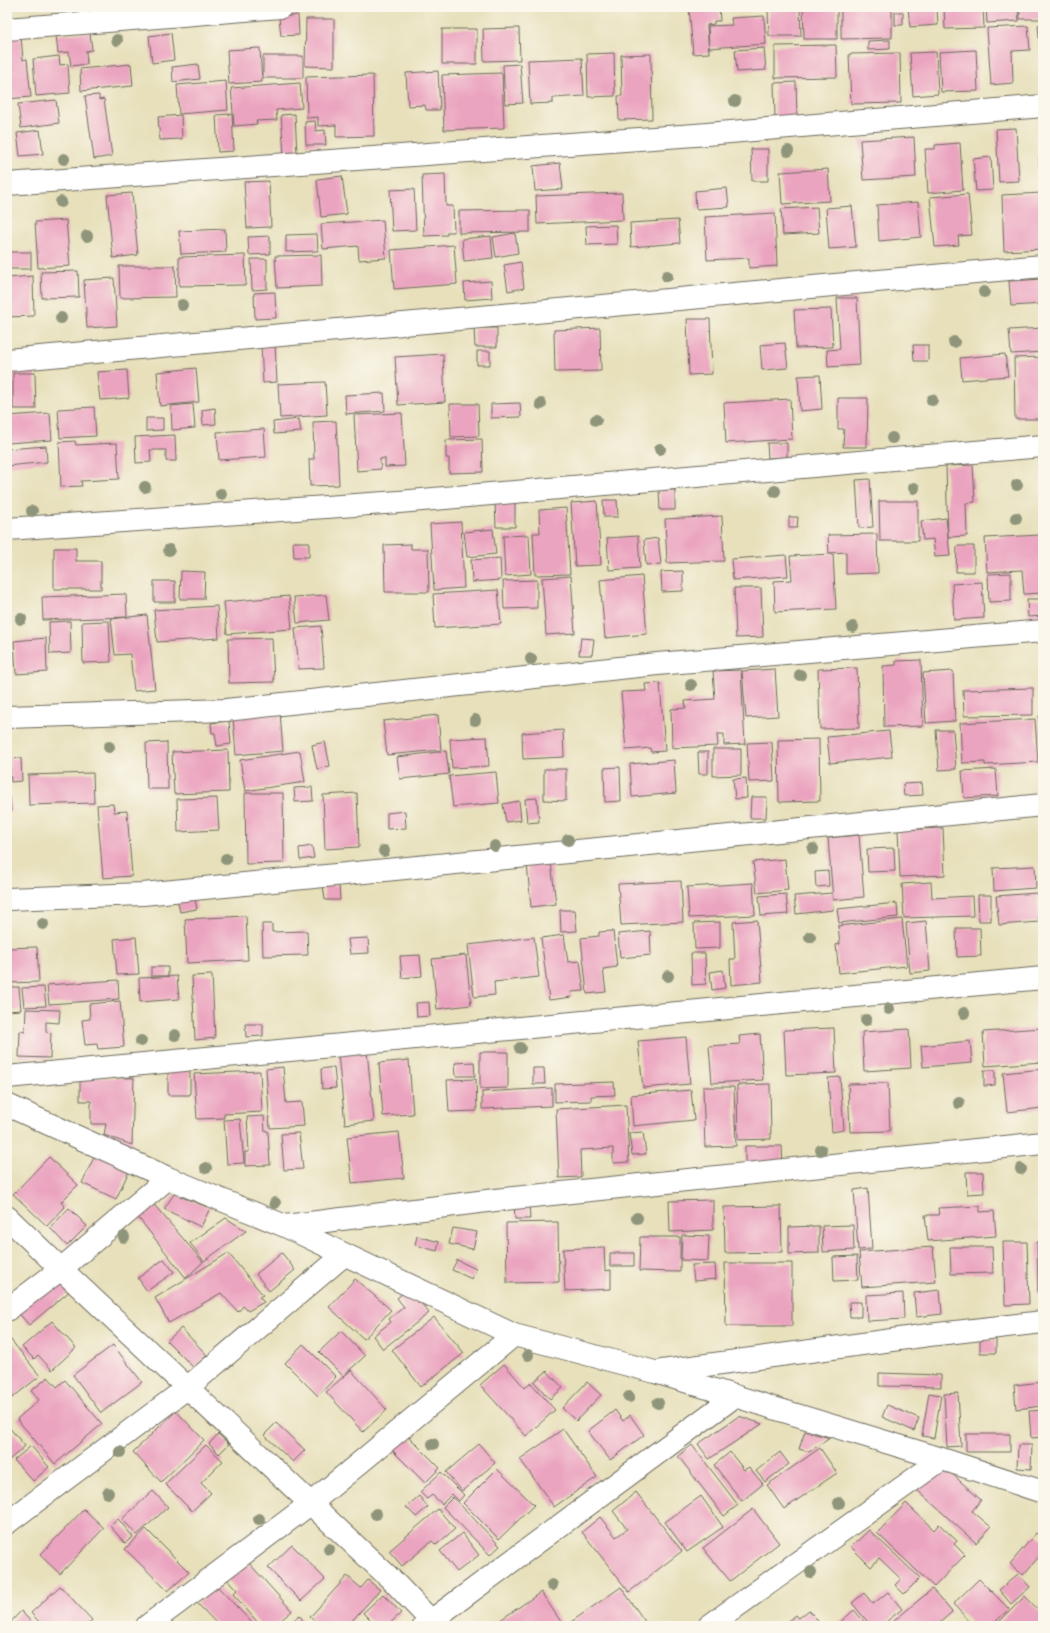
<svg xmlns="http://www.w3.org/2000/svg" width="1050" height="1633" font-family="'Libre Caslon Text',serif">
<rect width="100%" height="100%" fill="#fbf7ec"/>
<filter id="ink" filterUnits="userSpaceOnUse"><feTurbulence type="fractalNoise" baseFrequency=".025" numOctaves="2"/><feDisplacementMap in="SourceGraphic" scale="8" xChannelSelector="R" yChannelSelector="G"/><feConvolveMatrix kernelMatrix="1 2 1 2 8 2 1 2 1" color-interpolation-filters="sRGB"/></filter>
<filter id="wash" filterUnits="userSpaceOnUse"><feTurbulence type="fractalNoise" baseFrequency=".012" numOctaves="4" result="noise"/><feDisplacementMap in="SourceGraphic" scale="16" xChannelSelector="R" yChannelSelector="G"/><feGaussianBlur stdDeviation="0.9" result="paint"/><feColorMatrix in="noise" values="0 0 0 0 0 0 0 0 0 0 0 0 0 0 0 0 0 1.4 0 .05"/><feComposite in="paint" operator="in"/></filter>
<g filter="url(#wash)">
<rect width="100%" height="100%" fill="#e7e0bb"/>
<g id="blocks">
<path fill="#eba4c0" d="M689,7H719L720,21H714V24L707,25L709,53L693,54Z
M803,7L837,8V39H804Z
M841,7H892V38L841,39Z
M908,7H937L938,25L910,27Z
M944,7H983L984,28L945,29Z
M986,7H1018L1019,21L987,23Z
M1020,7H1043V19H1020Z
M800,9L801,36H769L768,10Z
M895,12H903V25H895Z
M298,15L299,35L281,36L279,17Z
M764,16L766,44L709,48L708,26L732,25L731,18Z
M306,19H334V67L305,66Z
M1043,24V64H1041L1038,25Z
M1028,26L1030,50L1012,51L1013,83L991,85L987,28Z
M519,28L520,60L484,61L483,29Z
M442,29H477V64H442Z
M90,32L92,50L86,51L87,64L71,66L69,52L58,53L56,35Z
M171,33L174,60L152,63L149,36Z
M21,36L23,60L27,59L31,97L7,99V38Z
M890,40V49L868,50V41Z
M836,45L837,77L775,78V46Z
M260,48L262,82L229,84L227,50Z
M764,48L766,70L737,72L735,50Z
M976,50L978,91L941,92L939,52Z
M936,52L938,94L913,96L910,53Z
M614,53L615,96L588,97L587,54Z
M900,53L901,103L851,104L849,54Z
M651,54L652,119L619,120L618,96H622L621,55Z
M59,56L60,65L68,64L70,93L36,96L33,59Z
M263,56H303V78H263Z
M582,58L584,96L553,98V103L530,104L528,60Z
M131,64L133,86L81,91L80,69Z
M198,64L200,79L173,82L172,67Z
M520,64L523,103L505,104L503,65Z
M438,71L440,110H426L425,105L408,106L406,73Z
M502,73L504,128L444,130L442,75Z
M373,75L374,136L336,137V125L318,126V117L307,118L306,77Z
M226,81L228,110L179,114L177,85Z
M796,82L797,117L775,118L774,83Z
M300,83L302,108L276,110L277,120L256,121L257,124L234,126L231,88Z
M99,95V100L104,99L112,156L94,159L85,96Z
M56,100L59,123L21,128L18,104Z
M232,114L234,151L218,152L216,115Z
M295,114L297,154L284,155L281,115Z
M181,115L182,139L160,140L158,117Z
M315,121L316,131L325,130L326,145H306L305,122Z
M1016,128L1019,181L999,182L996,129Z
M40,130L43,154L20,156L17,133Z
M914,137L916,177L863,180L860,140Z
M960,143L963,190L928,193L925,149H935V145Z
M751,149H768V181H752Z
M991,157L993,190L976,191L973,159Z
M1039,157H1043V185H1040Z
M560,163L563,189L535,191L533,166Z
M828,169L830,201L782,204L780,172Z
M445,174L446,206H453L454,232H447V235L424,236L422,175Z
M342,176L347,214L321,217L317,179Z
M269,181L271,227L247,228L244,182Z
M727,188L729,207L696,209L695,191Z
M414,189L416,230L392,231L390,190Z
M132,193L138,255L113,258L107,195Z
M622,193L623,220L537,224L536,196Z
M1043,193V249L1004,251L1002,195Z
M968,194L972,235L958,236L959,245L935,247L930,197Z
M918,202L921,237L879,241L877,205Z
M852,206L856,247L829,249L826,208Z
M817,207L819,233L783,235L781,209Z
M530,210V232L459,233V211Z
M775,213L777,266L749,268V258L707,260L705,217Z
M66,220L70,266L38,268L35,222Z
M383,220L386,258L359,260L358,246L323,249L321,224Z
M678,220L680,243L631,247L630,223Z
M616,225L617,244L587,245L586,226Z
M225,229L226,252L181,254L179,231Z
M515,233L518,253L496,257L493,237Z
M317,234L318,251L286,252V235Z
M270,236V254L249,255L248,237Z
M491,236L493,258L464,261L462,239Z
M454,245L457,284L394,289L391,250Z
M7,252H31V269H7Z
M245,255L246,285L179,286V257Z
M321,255L322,286L277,288L275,256Z
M251,259H267V289L252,290Z
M521,262L524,288L508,291L504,265Z
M119,266H175L176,297L120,298Z
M78,271L79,297L42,298L41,272Z
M33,276L34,316L7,317V278Z
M114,278L117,326L87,328L84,280Z
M1043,279V304L1011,306L1009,281Z
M491,281L492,298L465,300L464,283Z
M275,292L276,318L255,319L254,293Z
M837,298H857L860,365L828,367L827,350L840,349Z
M831,309L833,347L796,348L794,310Z
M687,319H710L712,374L689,375Z
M474,328H497V347H475Z
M600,328L601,371L555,372L554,330Z
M1043,328V352L1011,354L1009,330Z
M785,343L788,368L762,370L760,345Z
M275,345L277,382L263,383L261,346Z
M913,345H928V361H914Z
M477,351H490V365H477Z
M443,354L445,402L398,405L395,357Z
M1005,354L1008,376L962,380L960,358Z
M1043,357V419H1015L1014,358Z
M196,368L199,402L160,406L157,372Z
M127,370L129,398L100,400L97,372Z
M13,373H35L36,409H13Z
M820,375L822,409L800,411L798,376Z
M325,382L327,415L280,418L278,384Z
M384,393L385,411L346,414L345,395Z
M838,398H868L867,447H843L844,429H838Z
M790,399L792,439L726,443L724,403Z
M520,403L521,417L491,418V404Z
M193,404L195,428L172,430L171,406Z
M450,404H478L479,436L451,437Z
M94,407L96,436L60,438L58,409Z
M215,408L216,424L203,425L202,410Z
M50,413L52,440L7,443V416Z
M402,413L405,466L385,467V458L380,459L381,469L357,471L354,415Z
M146,418H163V430L146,431Z
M299,419L301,432L274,434L273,422Z
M336,421L339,485L310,486L309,459H314L313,422Z
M264,429L266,457L219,460L217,432Z
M175,435L176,461H166V450H150L151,462L136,463L135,437Z
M482,439L483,472L449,473V458H446V440Z
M75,441L76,445L117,443L119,479L81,481L82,486L61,487L59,442Z
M767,443H787V457L768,458Z
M46,446L47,462L7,466V449Z
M973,465L975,502L966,503L967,536L948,537L946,466Z
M870,479L873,527L859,528L856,480Z
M659,490H675V510H660Z
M603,500H617L618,517H604Z
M597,501L601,565L575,566L571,503Z
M879,501H918V541H880Z
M495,502H515V527H496Z
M566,508L570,574L535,575L533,533H540L539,510Z
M722,516L724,561L667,563L665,519Z
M789,517H798L797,528H789Z
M946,518L950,556L935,557L933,539L923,540L921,521Z
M461,522L464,588L434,590L430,524Z
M493,529L496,554L467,557L464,532Z
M877,534L878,573L846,574V552L829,553L828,535Z
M529,535L531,574L505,576L503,536Z
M1040,535L1043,593L1024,594L1022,570L987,572L985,538Z
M638,536L640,568L609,570L607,538Z
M658,538L661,564L646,565L644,540Z
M293,542H309V557H294Z
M411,544V549H428L429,592H385L384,545Z
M957,546H974V572H956Z
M54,548H76V561H101V589H54Z
M833,554L836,609L775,612L774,581L792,580L790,556Z
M786,555L788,576L733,580L731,559Z
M500,558L501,580L472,582L471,560Z
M181,571L205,572L204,599H180Z
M683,571V591L662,592L661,572Z
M1011,573V601L989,602L988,574Z
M571,576L575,633L546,635L542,578Z
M642,576L647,634L605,638L600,580Z
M537,580V608L504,609L503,581Z
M154,581H175V602H154Z
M982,582L984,618L954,620L952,584Z
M734,588H761L763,637L736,638Z
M498,590L501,624L435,628L433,594Z
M126,594L127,617L43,620L42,597Z
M326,595L329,620L297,623L294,597Z
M289,596L292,629L227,634L224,602Z
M1027,599H1043V616L1028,617Z
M217,606L219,638L157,642L154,610Z
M147,615L155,689L134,691L130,654L115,655L111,619Z
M70,621L71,653L50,654L49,622Z
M109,621L111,662L83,663L82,622Z
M321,626L324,668L299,669L295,628Z
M46,638L47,672L16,674L14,641Z
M272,638L274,682L229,683L228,639Z
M581,638L594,639L592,655H579Z
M921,660L923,726L884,727L883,666L896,665V661Z
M857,668L859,728L820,729L818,669Z
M775,669L778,716L746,718L742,671Z
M741,670L745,744L724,745V734H717L718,746L672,748L671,709L686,708L685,701L715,699L713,671Z
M953,671L955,721L926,723L923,673Z
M660,683L665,751L651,752L650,748L626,750L621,692L646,691L645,684Z
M1033,688V715L964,716L963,690Z
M280,713L283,751L236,755L233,717Z
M438,715L441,750L387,755L383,721Z
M1039,716H1043V763H1041Z
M1035,719L1038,762L985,765V762L962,763L960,723Z
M229,721L231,744L217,746L215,733H212L211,723Z
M563,730L564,757L523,759L522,733Z
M936,730H953L956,769L939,770Z
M889,731L892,757L830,763L827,737Z
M487,737L489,766L452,768L450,739Z
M819,739L820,801L779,802L778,740Z
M167,742L168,789H147L146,743Z
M325,742L330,766L317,769L312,745Z
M772,742L774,781L749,782L747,743Z
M713,749H741V775L713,776Z
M228,750L229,792L174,794L172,752Z
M300,751L305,782L245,791L240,760Z
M446,751L449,774L400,779L397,757Z
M698,752H708V774H699Z
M21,758L22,781L11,782L9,759Z
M674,760L676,793L632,797L630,764Z
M620,767L621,801L605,802L604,768Z
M544,769H566V801L544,800Z
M996,769L998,796L964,798L962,771Z
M496,772L499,803L453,807L449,776Z
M93,773L94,803L29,805L28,775Z
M746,778L747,798L735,799L733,779Z
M922,783L923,795L904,796L903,784Z
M312,787L313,801L295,802L294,788Z
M245,793H283L284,863L246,864Z
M357,793L359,847L325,849L323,795Z
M751,797H767L766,818H750Z
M7,798H10L11,812L7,813Z
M217,798L219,830L178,832L177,799Z
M537,798L539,822L527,823L525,799Z
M519,801L521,820L506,822L503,804Z
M113,804L114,812L127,811L132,876L103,878L97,805Z
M405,811L406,828L387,829V813Z
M943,828L945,875L900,877L898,830Z
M859,835L864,897L833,900L828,838Z
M312,846L314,858L300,860L299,848Z
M894,848L895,871L868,872L867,849Z
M785,859L788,890L757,893L753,862Z
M551,862L556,904L531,907L527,864Z
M1035,866L1036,888L994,891L993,868Z
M828,871L829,886L816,887L815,872Z
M681,881L683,922L621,925L618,884Z
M931,882L932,898L972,896L973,916L904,918L902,884Z
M753,883L755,915L689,918L687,887Z
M323,885H339L340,900H325Z
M832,893L833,910L796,914L794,896Z
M1037,893L1039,922L999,925L996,896Z
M786,894L788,914L761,916L759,896Z
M194,895L197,909L180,912L177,898Z
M978,895H991V921H979Z
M897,903L898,917L839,923L837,909Z
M560,910H575L577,931L561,932Z
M246,916L248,960L187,963L185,919Z
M902,919L907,966L839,973L836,945L840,944L838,926Z
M757,920L762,982L731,985L730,959H735L733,922Z
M926,921L930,971L910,973L906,923Z
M720,922V948L695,949L694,923Z
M262,924H272V932L307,931L308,955L263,956Z
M956,928H980L981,956L957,957Z
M613,931L617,967L603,969L606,992L587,994L581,938L599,936V932Z
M650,931L651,955L620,958L618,934Z
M564,935L568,962L580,961L584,991L571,992L572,997L549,1000L541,938Z
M136,937L139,974L117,975L114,939Z
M534,937L539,977L494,982L495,995L474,997L468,945Z
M368,938L369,953L350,954L348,939Z
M37,947L39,982L7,983V948Z
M691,953H705L706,984L692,985Z
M420,955L422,976L402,978L400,956Z
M466,955L471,1005L437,1009L432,959Z
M151,967H168V976H151Z
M723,970L725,988L712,990L710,972Z
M212,975L215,1038L195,1040L192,976Z
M177,976L179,999L140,1002L139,978Z
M118,980L119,999L49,1004L47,985Z
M7,987H19L21,1010L7,1011Z
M44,987L46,1006L24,1007L22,988Z
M120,1001L124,1047L98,1049L97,1044L85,1045L82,1020L90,1019L89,1004Z
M429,1002L430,1016L417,1017L416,1003Z
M26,1009L60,1010L59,1023L46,1022V1032L51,1033L50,1058L19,1057L20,1031L25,1032Z
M245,1024H263V1036L246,1037Z
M834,1028L836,1073L786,1075L784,1030Z
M1043,1028V1062L985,1066L983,1032Z
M909,1029L911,1068L864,1071L862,1032Z
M760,1034L763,1080L712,1083L709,1046L740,1044L739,1036Z
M686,1037L690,1084L643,1088L638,1041Z
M970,1041L972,1063L923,1067L921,1046Z
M367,1051L374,1121L345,1124L338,1054Z
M480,1052H508V1088L480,1089Z
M409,1060L413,1114L383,1116L379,1063Z
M474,1062L475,1076H456L455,1063Z
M283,1067L286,1103L302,1102L304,1126L270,1128L266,1069Z
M334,1067L336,1088L322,1089L321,1069Z
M168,1068H190V1095H168Z
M533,1068H544L545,1084H533Z
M1043,1069V1108L1007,1112L1003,1073Z
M984,1070H995V1085L984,1086Z
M260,1071L262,1112L224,1114V1118L197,1119L194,1074Z
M80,1077L134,1078L132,1145L104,1135L106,1124H91V1101H80Z
M840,1077L844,1130L832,1132L828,1078Z
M476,1079L477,1111L449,1112L447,1080Z
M614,1082L615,1095L591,1096V1101L555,1102V1084Z
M888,1083L890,1131L850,1132L848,1084Z
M770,1084L771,1139L738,1140L737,1085Z
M703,1087H734L736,1146L705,1147Z
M552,1088V1106L482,1109V1092Z
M691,1090L694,1120L633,1126L631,1095Z
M626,1105L629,1162L613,1163V1148L580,1150L581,1177L559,1178L556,1109Z
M264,1116L265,1131H268L270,1165L245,1166V1152H249L247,1117Z
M240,1119L244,1163L227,1164L224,1120Z
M399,1132L404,1178L352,1183L347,1137Z
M643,1132L646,1154L632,1155L629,1133Z
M299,1133L303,1169L284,1170L281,1134Z
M745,1146H782L783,1168L745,1164Z
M96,1153L130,1169L116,1199L82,1183Z
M49,1157L78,1185L61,1202L65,1207L47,1226L13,1194Z
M966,1172H983L984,1193L967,1194Z
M868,1188L872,1249L858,1250L854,1190Z
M174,1194L210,1208L201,1227L164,1209Z
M713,1200V1230L670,1232L669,1201Z
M151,1201L203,1262L186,1278L137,1216Z
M514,1202H529L530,1219H515Z
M781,1206L782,1252L725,1253L724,1207Z
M980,1206V1212L994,1211L996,1236L928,1241L925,1215H939L938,1208Z
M69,1208L87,1226L67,1246L50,1228Z
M226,1218L246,1231L204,1261L190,1243Z
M558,1222L559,1282L507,1283L506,1223Z
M853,1225L854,1250L823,1252L822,1226Z
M819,1226V1253L789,1254V1227Z
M453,1228L477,1232L473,1249L449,1244Z
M682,1235L709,1236L708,1261L681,1260Z
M417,1236L439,1242L437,1251L415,1245Z
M640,1237H680V1272L639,1271Z
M1003,1242H1027L1029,1304L1005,1305Z
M1037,1242H1043V1294H1038Z
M604,1247L605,1271L611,1270V1289L565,1291L563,1249Z
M933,1247L936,1282L862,1287L859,1252Z
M950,1247H992L993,1273L951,1274Z
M228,1253L263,1295L259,1297L264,1302L248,1311L243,1306L238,1312L221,1293L169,1323L155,1298Z
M282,1253L295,1270L269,1291L256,1274Z
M610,1253H634V1266H610Z
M857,1256L858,1280L834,1281L833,1257Z
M164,1259L174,1272L147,1291L138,1278Z
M457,1260L476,1269L472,1279L452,1270Z
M725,1263H792V1326H726Z
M715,1264L716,1279L694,1281L692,1265Z
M57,1276L70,1291L29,1325L16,1310Z
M355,1279L391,1310L364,1339L329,1307Z
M409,1288L429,1313L383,1349L373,1336L391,1322L389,1319L404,1307L397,1298Z
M940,1290L942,1314L916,1317L914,1293Z
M903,1293L904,1319L867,1321L866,1295Z
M849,1302H861V1317H850Z
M434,1317L464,1353L421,1387L392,1350Z
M52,1321L76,1348L52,1370L38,1355L34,1359L22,1347Z
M181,1328L207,1355L194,1368L167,1341Z
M341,1331L365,1356L343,1376L319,1352Z
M7,1335L40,1376L7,1402Z
M980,1339H996V1353H980Z
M303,1344L336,1377L318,1396L285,1363Z
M113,1345L142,1382L101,1413L73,1375Z
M504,1364L525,1388L531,1383L555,1410L526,1436L480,1385Z
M351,1370L387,1410L363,1432L326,1392Z
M547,1371L563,1388L550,1399L534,1382Z
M879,1373L941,1375V1387L879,1386Z
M48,1377L57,1387L65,1380L102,1424L55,1464L17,1419L39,1400L31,1391Z
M587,1382L601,1395L576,1421L562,1408Z
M1043,1382V1406L1016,1409L1014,1385Z
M929,1393L941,1395L934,1438L922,1436Z
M958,1393L961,1446L947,1447L944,1394Z
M887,1405L919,1418L914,1431L882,1417Z
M615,1410L623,1421L630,1415L644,1435L610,1460L588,1431Z
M1043,1410V1437L1031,1438L1029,1411Z
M176,1411L204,1440L161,1482L133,1452Z
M739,1416L762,1424L709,1459L698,1444Z
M276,1423L305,1450L293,1462L264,1435Z
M7,1425L25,1446L7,1462Z
M563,1429L597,1477L554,1507L520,1459Z
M805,1431L830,1438L809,1452L799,1449Z
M218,1434L229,1444L219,1454L209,1444Z
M406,1434L440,1468L425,1483L391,1449Z
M966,1434H1010V1452H966Z
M479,1444L495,1463L462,1491L446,1472Z
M206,1445L223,1461L201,1483L211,1493L192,1511L165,1484Z
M692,1445L738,1505L724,1516L678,1456Z
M1018,1445H1032L1031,1469L1017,1468Z
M31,1446L49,1467L33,1481L14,1460Z
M820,1448L837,1473L784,1509L767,1485Z
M730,1452L744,1470L749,1467L763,1484L742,1501L714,1465Z
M780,1452L789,1464L765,1482L756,1471Z
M940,1463L981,1500L972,1511L991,1527L976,1543L917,1490Z
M497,1469L534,1505L499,1539L463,1503Z
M441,1472L464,1495L459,1501L452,1494L442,1504L432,1495L427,1499L420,1492Z
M153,1491L168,1507L137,1535L122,1519Z
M636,1492L682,1551L629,1592L582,1532L600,1517L616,1537L627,1529L613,1511Z
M419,1496L428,1507L416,1517L406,1507Z
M701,1496L723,1527L687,1552L665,1522Z
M453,1497L500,1546L490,1555L443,1507Z
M906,1503L934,1530L939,1524L957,1541L954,1544L965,1555L934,1587L877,1533Z
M84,1509L104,1528L60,1574L40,1555Z
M438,1509L455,1529L436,1545L432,1541L402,1566L389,1551Z
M753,1509L779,1543L730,1581L703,1548Z
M118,1519L133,1537L125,1543L110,1526Z
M146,1529L189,1572L168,1591L125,1549Z
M869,1530L920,1578L904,1594L895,1585L901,1579L879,1558L871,1567L851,1547Z
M462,1533L479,1555L457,1572L440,1551Z
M1036,1533L1043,1539V1552L1023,1575L1010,1564Z
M292,1545L325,1579L301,1601L268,1568Z
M248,1562L292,1611L274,1626H261L233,1594L237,1590L227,1579Z
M1018,1574L1030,1587L1011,1604L999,1590Z
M347,1576L361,1588L368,1580L380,1590L347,1626H320L310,1617Z
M979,1579L1009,1609L991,1626H974L953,1604Z
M216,1585L255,1626H219L197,1603Z
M60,1586L92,1620L86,1626H43L31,1613Z
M621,1587L648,1626H569L568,1624Z
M932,1589L952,1612L936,1626H888Z
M541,1592L561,1622L555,1626L493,1625Z
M888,1592L902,1609L881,1626H871L852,1603L864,1593L873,1604Z
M383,1594L401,1613L387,1626H376L363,1613Z
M1025,1596L1043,1615V1620L1036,1626H995Z
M809,1610L822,1626H782L796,1615L799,1618Z
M854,1610L868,1626H840L838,1624Z
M21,1611L35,1626H7Z
M300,1616L306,1626H284Z"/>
</g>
</g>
<g filter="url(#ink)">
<use href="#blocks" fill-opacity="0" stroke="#6d6a5d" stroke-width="1"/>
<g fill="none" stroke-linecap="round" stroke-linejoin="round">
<defs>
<path id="street" d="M7,29L281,7
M7,184L695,135L1043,106
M7,360L1043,266
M7,529L399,502L1043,446
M7,717L226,710L657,664L1043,631
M7,899L143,894L1043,805
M7,1077L1043,978
M7,1105L168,1178L285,1226L514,1335L655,1372L942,1459L1043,1492
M7,1217L61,1269L393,1581L436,1626
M285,1226L495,1200L1043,1143
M7,1310L61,1269L168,1178
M662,1371L929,1335L1043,1322
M7,1523L187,1388L344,1255
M147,1626L310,1504L514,1335
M424,1626L735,1396
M709,1626L942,1459"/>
</defs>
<use href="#street" stroke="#6d6a5d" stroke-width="24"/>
<use href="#street" stroke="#fff" stroke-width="22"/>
</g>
<g fill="#8f957a">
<circle cx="117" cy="40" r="6"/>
<circle cx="735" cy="101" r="6"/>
<circle cx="788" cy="151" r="6"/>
<circle cx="64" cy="159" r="6"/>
<circle cx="61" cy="202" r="6"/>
<circle cx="87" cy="236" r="6"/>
<circle cx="667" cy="276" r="6"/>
<circle cx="984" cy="292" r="6"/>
<circle cx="182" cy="305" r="6"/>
<circle cx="61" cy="318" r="6"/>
<circle cx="954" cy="342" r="6"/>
<circle cx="932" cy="400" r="6"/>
<circle cx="541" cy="404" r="6"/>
<circle cx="596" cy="420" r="6"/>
<circle cx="892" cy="438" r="6"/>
<circle cx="660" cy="449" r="6"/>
<circle cx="1017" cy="485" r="6"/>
<circle cx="145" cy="487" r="6"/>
<circle cx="914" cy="488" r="6"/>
<circle cx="775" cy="491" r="6"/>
<circle cx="221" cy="494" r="6"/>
<circle cx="32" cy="511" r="6"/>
<circle cx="1016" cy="518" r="6"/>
<circle cx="169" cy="550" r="6"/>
<circle cx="21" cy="619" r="6"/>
<circle cx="853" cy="627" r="6"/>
<circle cx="531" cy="659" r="6"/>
<circle cx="800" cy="675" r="6"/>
<circle cx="691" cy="685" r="6"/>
<circle cx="475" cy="720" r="6"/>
<circle cx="109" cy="747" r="6"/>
<circle cx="568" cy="840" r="6"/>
<circle cx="495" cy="846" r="6"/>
<circle cx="813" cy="849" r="6"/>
<circle cx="384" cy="851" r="6"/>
<circle cx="226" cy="859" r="6"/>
<circle cx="43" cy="924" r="6"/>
<circle cx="810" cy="937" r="6"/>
<circle cx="668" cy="976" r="6"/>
<circle cx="889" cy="1009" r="6"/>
<circle cx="964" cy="1013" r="6"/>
<circle cx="866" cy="1020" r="6"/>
<circle cx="175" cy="1035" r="6"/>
<circle cx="141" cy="1041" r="6"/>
<circle cx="520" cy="1048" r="6"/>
<circle cx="959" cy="1103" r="6"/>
<circle cx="821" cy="1150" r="6"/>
<circle cx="206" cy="1168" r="6"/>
<circle cx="1021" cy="1169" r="6"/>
<circle cx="275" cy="1203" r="6"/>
<circle cx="637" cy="1218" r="6"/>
<circle cx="124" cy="1237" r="6"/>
<circle cx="528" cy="1355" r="6"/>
<circle cx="629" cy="1397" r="6"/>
<circle cx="658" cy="1403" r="6"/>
<circle cx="433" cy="1444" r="6"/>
<circle cx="120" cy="1452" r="6"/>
<circle cx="108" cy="1493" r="6"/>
<circle cx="839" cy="1503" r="6"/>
<circle cx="376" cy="1514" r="6"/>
<circle cx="259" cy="1519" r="6"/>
<circle cx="329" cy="1549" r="6"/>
<circle cx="811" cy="1572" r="6"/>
<circle cx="552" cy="1585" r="6"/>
</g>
</g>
<rect width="1050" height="1633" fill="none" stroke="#fbf7ec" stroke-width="24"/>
</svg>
